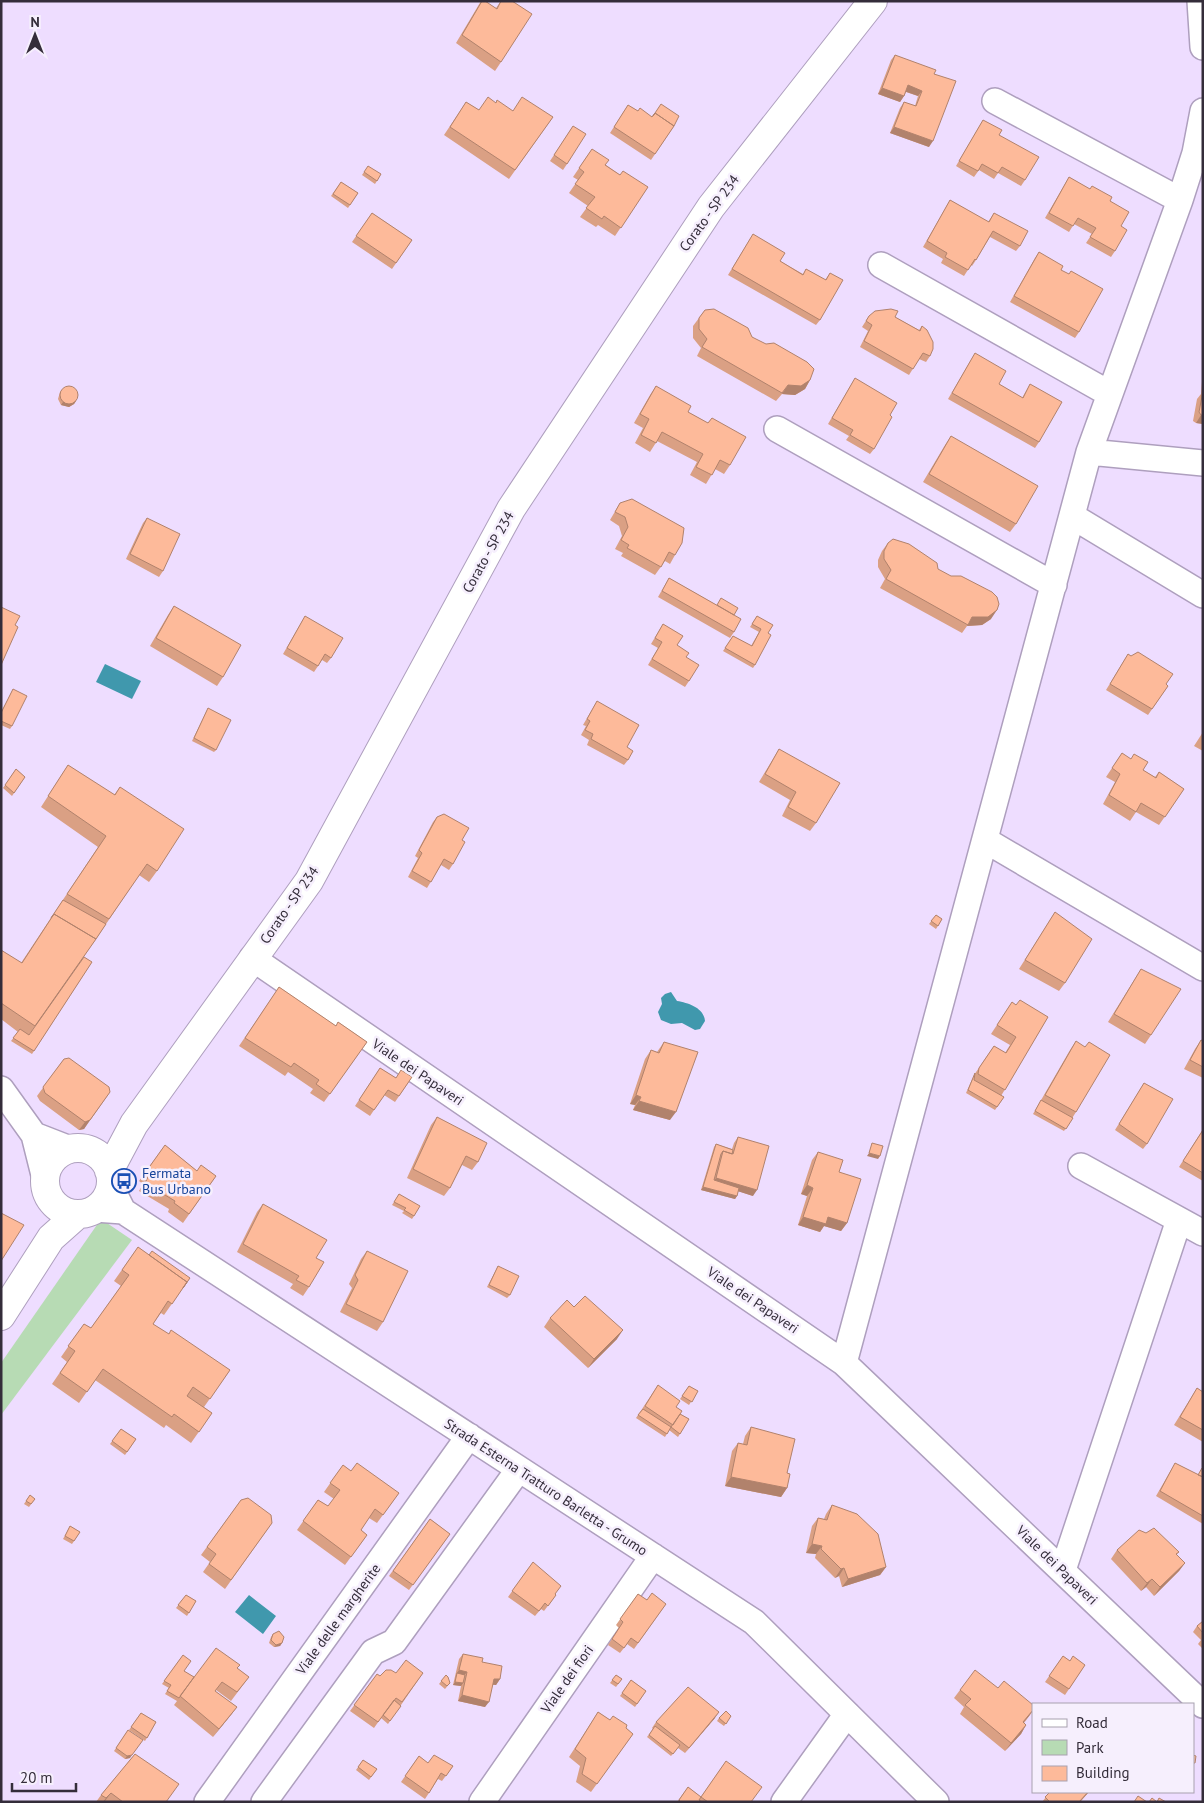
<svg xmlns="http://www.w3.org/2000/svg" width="1204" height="1803" font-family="'PT Sans',sans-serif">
<rect width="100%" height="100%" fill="#edf"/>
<path fill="#b7dbb4" d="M101,1219L132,1240L1,1415V1363Z"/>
<path fill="#4098ad" d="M105,664L141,681L132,699L96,682Z
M671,992L677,1001C689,1003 704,1008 705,1021L700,1029L695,1030L682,1023L671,1024L661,1020L658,1012L662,1004L661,998L665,994Z
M249,1595L276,1616L263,1634L235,1612Z"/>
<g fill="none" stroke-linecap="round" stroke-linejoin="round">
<defs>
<path id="minor" d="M1200,1L1203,47
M995,101L1180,200
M881,265L1110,394
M777,429L1054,585
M1089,452L1203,463
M1072,516L1203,595
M985,840L1203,968
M252,958L844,1363L1203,1705
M1,1089L34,1135L45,1179
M34,1135L70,1149
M1081,1166L1203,1233
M111,1187L123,1211
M95,1209L123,1211L754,1622L936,1802
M844,1363L1089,452L1180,200L1195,153L1203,111
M1063,1570L1179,1220
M207,1802L469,1436
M264,1802L373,1652L394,1642L519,1469
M482,1802L653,1556
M784,1802L847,1714"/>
<path id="major" d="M45 1181a33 33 0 1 1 66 0a33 33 0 1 1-66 0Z
M109,1171L134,1124L309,881L511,509L711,207L873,1
M1,1316L51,1238L78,1214"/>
</defs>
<use href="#minor" stroke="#ae9fbe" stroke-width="28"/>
<use href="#major" stroke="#ae9fbe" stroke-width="30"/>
<use href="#minor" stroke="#fff" stroke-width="25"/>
<use href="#major" stroke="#fff" stroke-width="28"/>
</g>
<path fill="#daa084" d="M481,1L496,8L501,1V62L495,71L456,43Z
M895,55L934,74L929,147L890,133L900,108L904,102L915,106L918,96L906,92L904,96L900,102L878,94L891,60Z
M466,102L479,110L496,103L512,111L553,117L509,179L444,135Z
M628,105L638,111L674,126L651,160L610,133Z
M983,120L999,135L1025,180L1021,186L998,173L994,179L979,170L974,177L956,166Z
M573,126L567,164L563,170L550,161Z
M592,149L606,165L620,175L648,187L615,236L598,225L596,227L580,217L588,206L569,193L578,180L573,177Z
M364,172L381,174L375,184L362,175Z
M1069,177L1110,201L1121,226L1115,251L1111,257L1086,243L1092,234L1074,224L1069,232L1045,218Z
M341,182L358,193L348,208L331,196Z
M950,200L988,222L994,213L1020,246L1016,251L990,237L976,260L972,266L971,265L964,276L941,263L943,259L923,247Z
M372,213L412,240L392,269L352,242Z
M753,234L780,261L803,274L806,269L825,280L830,273L820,320L816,325L728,275Z
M1039,252L1061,270L1079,332L1075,338L1010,302L1035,258Z
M705,310L752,337L810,380L805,389L795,395L782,394L776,401L697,356L701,348L693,338V326Z
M869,316L895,317L919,330L922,326L930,356L926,362L919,359L909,375L860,347L868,331L862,327Z
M975,353L999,384L1022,398L1030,384L1039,442L1035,448L948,399Z
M855,378L874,449L870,454L846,440L849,436L828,424Z
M1202,382H1203V424L1196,423L1193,421L1197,399L1201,394Z
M656,386L688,412L708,423L712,418L730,465L724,474L715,469L706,484L690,475L697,462L657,441L650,452L635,443L643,428L634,423L650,395Z
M62,390L76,401L74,404L69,407L61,405L58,399L60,392Z
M951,436L1016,524L1010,532L923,482L945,445Z
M620,503L675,555L670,564L665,561L655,575L621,556L623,553L615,549L622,536L619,526L610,520Z
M147,518L163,571L159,577L126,559L143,523Z
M888,543L938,569L991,619L982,625L967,626L962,633L880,588L885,579L878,567V560L882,551Z
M669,578L734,615V632L730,638L658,597Z
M174,606L223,677L217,686L150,646L168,615Z
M305,616L331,658L327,663L322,660L314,672L283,654Z
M757,616L768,633L755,665L753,668L723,651L733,636L751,646L759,632L750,627Z
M663,624L677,645L686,657L689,681L685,687L648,665L658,648L651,644Z
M1128,654L1168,686L1148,715L1106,690Z
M13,689L12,726L10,729L1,725V712Z
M597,701L627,747L628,760L624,765L587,745L589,740L581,735L586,726L583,725Z
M208,708L216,750L214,752L192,741Z
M1203,732V751L1194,746Z
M779,749L816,823L810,831L782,816L790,800L759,782Z
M1122,753L1143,770L1155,777L1159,772L1184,789L1159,825L1136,812L1130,821L1103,804L1115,782L1106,777Z
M68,765L114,795L120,787L157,871L149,882L139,875L96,939L29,1035L92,962L32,1054L11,1041L18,1032L1,1019V950L21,963L98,847L41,807Z
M16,769L25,777L12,796L3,788Z
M437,817L462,840L453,864L449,870L441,865L427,888L408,877L418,858L415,856L433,822Z
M1055,912L1065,983L1059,991L1019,969Z
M936,915L942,919L936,929L929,924Z
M1141,969L1151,1035L1145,1044L1108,1022Z
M279,987L336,1026L338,1022L367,1042L324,1102L310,1093L313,1089L288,1072L285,1076L239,1046Z
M1012,1002L1016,1005L1048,1017L1001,1096L1004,1097L995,1110L966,1093L974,1075L994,1046L1005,1053L1010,1045L991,1034Z
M1201,1040L1203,1041V1078L1184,1069L1195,1049Z
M1076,1041V1112L1064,1131L1033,1114L1070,1050Z
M664,1042L670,1120L633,1110L635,1105L630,1104L645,1059L651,1050L657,1052Z
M64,1059L109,1087L84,1129L79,1130L40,1101L37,1096Z
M380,1068L396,1078L412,1077L395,1102L384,1095L370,1116L355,1106Z
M1144,1083L1147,1144L1143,1149L1115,1130Z
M437,1117L478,1162L472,1170L462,1165L450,1188L444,1196L407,1178L431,1125Z
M1203,1129V1181L1179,1167Z
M738,1137L753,1196L738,1191L737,1196L735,1199L701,1190L714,1147L716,1144L732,1149L734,1143Z
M165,1145L197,1171L216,1176L183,1223L168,1212L169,1209L139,1191L143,1184L139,1181Z
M818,1152L839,1172L847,1223L841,1231L824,1226L820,1232L798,1225L807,1196L801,1194L812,1160Z
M399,1194L414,1216L412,1219L402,1213L404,1211L392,1205Z
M263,1204L316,1258L309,1287L303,1296L290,1288L293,1284L237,1252L257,1212Z
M138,1247L149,1255L190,1278L164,1315L161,1313L153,1324L168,1334L230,1370L204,1407L212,1413L191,1443L166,1425L164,1428L95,1380L79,1403L52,1384L67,1362L61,1357L84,1324L91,1328L121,1286L114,1281Z
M367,1251L383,1322L377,1331L340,1312L352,1288L349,1284L361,1259Z
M498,1266L510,1295L507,1298L487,1287Z
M574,1307L617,1339L588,1368L544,1327L550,1318Z
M658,1385L676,1407L680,1414L689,1419L678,1437L669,1430L665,1437L636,1418Z
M689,1386L698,1391L689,1405L680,1399Z
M1197,1388L1203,1392V1442L1174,1425Z
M751,1427L787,1473V1488L781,1497L725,1486L732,1451L738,1443L743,1444L745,1436Z
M121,1429L136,1439L125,1455L110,1444Z
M1175,1463L1198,1475L1203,1468V1524L1156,1496Z
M343,1465L351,1471L399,1493L377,1523L369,1518L361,1530L367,1535L345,1565L297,1530L318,1500L328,1506L334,1499L324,1492Z
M30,1495L35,1499L29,1507L24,1504Z
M241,1500L272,1523L225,1589L203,1572L210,1562L201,1555Z
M832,1505L886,1567L880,1575L842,1587L839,1576L835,1578L815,1558L816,1554L806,1553L812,1526L818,1518L824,1519L826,1514Z
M430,1519L450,1534L409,1590L389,1576Z
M70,1526L80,1532L72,1544L63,1539Z
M1117,1550L1179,1552L1176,1555L1185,1563L1179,1571L1154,1596L1146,1587L1141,1591L1111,1559Z
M533,1562L556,1595L544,1611L541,1609L535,1616L508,1597Z
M638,1594L647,1600L666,1604L634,1649L627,1644L620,1653L608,1645L619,1628L616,1625Z
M186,1595L196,1601L187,1616L176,1608Z
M1203,1621V1649L1198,1644L1201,1640L1193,1632L1197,1626Z
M273,1634L282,1643L280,1646L274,1647L269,1643L271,1637Z
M463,1654L482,1662L500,1679L496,1685H492L485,1707L458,1701L461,1686L453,1685L459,1659Z
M183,1655L184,1671L194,1677L237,1668L249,1677L231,1701L216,1690L215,1691L237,1707L213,1737L174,1705L177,1701L165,1694L169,1688L162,1684Z
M1063,1656L1070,1661L1085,1665L1065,1695L1045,1682Z
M396,1673H423L388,1724L381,1718L374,1728L350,1711L377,1674L380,1676Z
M446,1675L450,1683L445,1689L439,1684Z
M616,1675L622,1679L616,1687L610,1683Z
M631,1680L646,1691L635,1707L620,1696Z
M998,1688L1033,1705V1711L1024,1723L1026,1725L1021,1734L1005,1751L960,1714L964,1707L954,1698L960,1690Z
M598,1712L610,1720L626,1728L633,1734L591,1792L576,1782L580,1766L569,1757Z
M141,1713L156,1722L145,1741L129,1730Z
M731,1716L724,1726L717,1721L719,1718Z
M715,1718L685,1753L678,1748L671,1756L647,1737L653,1729L652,1728L656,1722Z
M128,1730L130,1758L125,1759L114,1751Z
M135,1754L167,1802H96L101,1795Z
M419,1756L428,1763L453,1766L442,1781L438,1779L425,1799L401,1782Z
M363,1760L377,1769L369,1780L356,1770Z
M726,1761L751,1802H677L688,1787L701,1797Z
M1050,1792H1089L1080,1802H1042Z"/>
<path fill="#b1826c" d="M908,85L922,91L918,96L904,91Z
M882,88L904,96L900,102L878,94Z
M894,127L933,141L929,147L890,133Z
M810,380L805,389L795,395L782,394L788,385Z
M76,401L74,404L69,407L61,405L63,402Z
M1201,415H1203V424L1196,423Z
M997,610L991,619L982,625L967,626L972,617Z
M110,1092L84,1129L79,1130L85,1122Z
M636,1095L641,1097L635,1105L630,1104Z
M639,1101L676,1112L670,1120L633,1110Z
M869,1153L880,1156L878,1159L867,1156Z
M716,1178L757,1190L753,1196L712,1183Z
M807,1185L813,1188L807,1196L801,1194Z
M703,1187L737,1196L735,1199L701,1190Z
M803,1217H828L847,1223L841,1231L824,1226L820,1232L798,1225Z
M623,1330L617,1339L588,1368L594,1359Z
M731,1477L787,1488L781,1497L725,1486Z
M812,1544L822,1546L816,1554L806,1553Z
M1185,1563L1179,1571L1154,1596L1160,1587Z
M886,1567L880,1575L842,1587L848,1579Z
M844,1568L839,1576L835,1578L841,1569Z
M1152,1579L1146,1587L1141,1591L1147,1583Z
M282,1643L280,1646L274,1647L276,1645Z
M459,1670L467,1672L463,1677L457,1673L455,1676Z
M494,1679H500L496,1685L490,1684Z
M455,1682L463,1683L461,1686L453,1685Z
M462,1695L489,1702L485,1707L458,1701Z
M237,1707L231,1715L213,1737L219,1729Z
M1033,1710L1029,1716L1017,1730L1023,1722Z
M719,1712L715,1718L685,1753L689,1748Z
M1026,1725L1021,1734L1005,1751L1011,1743Z
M132,1755L130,1758L125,1759L127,1756Z
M1088,1792H1089L1086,1795L1080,1802H1079Z
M111,1793L105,1801L103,1802L106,1798Z"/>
<path fill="#fdba9a" stroke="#b1826c" d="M482,1H485L497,9L501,1H512L532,14L501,62L462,35Z
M895,55L936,70L934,74L956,81L933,141L894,127L904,102L916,106L922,91L908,85L904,96L882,88Z
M488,97L496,103L497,100L513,111L522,97L553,117L515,170L450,127L466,102L479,110Z
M661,104L679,116L674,126L655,113L653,116Z
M628,105L638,111L640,108L652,117L655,113L674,126L655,154L614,127Z
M983,120L1002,130L999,135L1039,157L1025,180L1002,167L998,173L982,164L978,171L959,161Z
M573,126L586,134L567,164L554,155Z
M592,149L609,160L605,165L620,175L623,171L648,187L621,228L604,216L602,219L586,208L595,197L575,184L584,172L579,168Z
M368,166L381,174L377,181L364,172Z
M1069,177L1090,189L1092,186L1112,197L1110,201L1129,212L1121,226L1127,230L1115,251L1090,237L1096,228L1078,218L1073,226L1049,213Z
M341,182L358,193L350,205L333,194Z
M950,200L989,222L994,213L1028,231L1020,246L993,231L976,260L975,259L968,270L945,257L947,253L927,241Z
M372,213L412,240L396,263L356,236Z
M753,234L785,253L780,261L803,275L806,269L826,280L830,273L843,280L820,320L732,269Z
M1039,252L1063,266L1061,270L1069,274L1071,271L1103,289L1079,332L1014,296Z
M714,309L748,328L752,337L766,344L774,343L807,362L814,369L810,380L801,386L788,385L782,393L702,347L707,339L699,329V318L705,310Z
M891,309L898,311L895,317L920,331L922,326L927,330L933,342V349L930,356L923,353L913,369L864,341L872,325L866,321L869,316L875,311Z
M975,353L1006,371L999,384L1023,398L1030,384L1062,402L1039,442L952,393Z
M855,378L897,403L890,415L892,417L874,449L850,435L853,430L832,418Z
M656,386L691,406L688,412L708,423L712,418L746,437L730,465L720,460L712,475L696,467L703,454L662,432L656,443L641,435L649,419L640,414Z
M60 395a9 9 0 1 1 18 0a9 9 0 1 1-18 0Z
M1203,391V415H1201L1199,412Z
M951,436L1038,486L1016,524L929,474Z
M632,499L684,528L682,543L675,555L669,552L661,567L627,548L629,545L621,540L628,527L625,517L615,512L620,503Z
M147,518L180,534L163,571L130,554Z
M893,539L909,544L937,563L938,569L951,576H961L992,592L997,597L999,604L997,610L988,617H972L968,625L886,579L891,570L884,559V551L888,543Z
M669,578L741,619L734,632L662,591Z
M721,598L738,608L734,615L717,605Z
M174,606L241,645L223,677L156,638Z
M1,607L20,616L15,625L18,627L1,665Z
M305,616L343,638L331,658L325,654L318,666L287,648Z
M757,616L773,625L768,633L771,635L755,665L725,648L733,636L752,646L761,629L752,624Z
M663,624L683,636L677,645L689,653L686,657L699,665L689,681L652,659L662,642L655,638Z
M1138,652L1173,674L1166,684L1168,686L1152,709L1110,684L1128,654L1131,656Z
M13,689L27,696L12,726L1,721V713Z
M597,701L639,725L627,747L633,751L628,760L591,739L593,734L585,730L590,721L587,719Z
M208,708L231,720L216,750L194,738Z
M779,749L840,783L816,823L788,807L796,792L765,774Z
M1122,753L1131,759L1134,754L1148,762L1143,770L1156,778L1159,772L1184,789L1165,817L1141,803L1136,812L1109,795L1120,774L1112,768Z
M68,765L115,795L120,787L184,829L157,871L147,864L109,919L67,894L106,836L48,796Z
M16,769L25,777L14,793L5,785Z
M444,814L469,828L462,840L465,842L453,864L444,859L431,882L412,871L422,853L419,850L437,817Z
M63,900L106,924L96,939L54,914L51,918Z
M1055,912L1092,939L1065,983L1025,960Z
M54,914L96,939L35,1026L1,1003V950L22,963Z
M936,915L942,919L938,926L931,921Z
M84,957L92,962L34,1051L13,1038L20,1029L29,1035Z
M1141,969L1181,989L1151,1035L1114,1014Z
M279,987L336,1026L338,1022L367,1042L330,1094L316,1084L319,1080L294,1063L291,1067L245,1038Z
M1020,1000L1048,1017L1005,1090L978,1074L979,1068L994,1046L1006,1053L1016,1037L997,1025L1012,1002L1016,1005Z
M1201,1040L1203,1041V1067L1190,1060Z
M1076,1041L1085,1047L1089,1042L1110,1055L1076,1112L1045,1095Z
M664,1042L698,1052L676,1112L639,1101L641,1097L636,1095L651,1050L659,1053Z
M69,1058L109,1087L110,1092L90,1120L85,1122L45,1093L43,1087L64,1059Z
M380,1068L396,1078L401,1070L412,1077L399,1096L388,1090L374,1110L359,1100Z
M975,1073L974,1080L1004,1097L997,1107L968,1090Z
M1144,1083L1173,1099L1147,1144L1119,1124Z
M1041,1100L1073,1118L1066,1129L1035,1111Z
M437,1117L487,1143L478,1162L466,1156L450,1188L413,1169Z
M1203,1130V1173L1183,1161Z
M738,1137L769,1146L757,1190L716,1178L723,1151L733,1154Z
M872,1143L883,1146L880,1156L869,1153Z
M716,1144L733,1150L732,1154L723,1151L721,1154L714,1180L739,1188L737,1196L703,1187Z
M165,1145L197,1171L201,1165L216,1176L189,1214L174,1203L175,1201L145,1183L149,1175L145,1173Z
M818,1152L843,1160L839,1172L861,1179L847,1223L828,1217L826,1224L803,1217L813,1188L807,1185Z
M399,1194L420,1206L414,1216L404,1210L406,1208L394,1202Z
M263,1204L327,1240L316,1258L324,1262L309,1287L296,1280L299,1276L243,1244Z
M1,1213L24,1225L1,1261Z
M138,1247L187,1282L172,1304L168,1301L153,1324L169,1334L171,1330L230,1370L210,1399L193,1387L187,1396L212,1413L199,1432L174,1414L172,1417L103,1369L87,1392L60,1373L75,1351L68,1346L84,1324L91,1328L129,1275L122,1270Z
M152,1251L190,1278L183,1288L187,1282L149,1255Z
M367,1251L408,1271L383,1322L346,1304L358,1280L355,1275Z
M498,1266L519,1276L510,1295L489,1285Z
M585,1296L623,1330L594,1359L550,1318L567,1300L574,1307Z
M658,1385L680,1401L676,1407L682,1411L673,1425L645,1406Z
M689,1386L698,1391L692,1402L682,1396Z
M1197,1388L1203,1392V1430L1180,1417Z
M643,1409L671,1427L680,1414L689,1419L680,1434L671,1427L667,1434L638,1415Z
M751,1427L795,1439L787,1473L790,1474L787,1488L731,1477L738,1443L747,1445Z
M121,1429L136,1439L127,1452L112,1441Z
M357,1463L399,1493L383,1515L375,1509L361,1530L367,1535L351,1557L303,1521L318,1500L328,1506L340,1490L330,1483L343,1465L351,1471Z
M1175,1463L1203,1477V1516L1160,1491Z
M1202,1468H1203V1477L1198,1475Z
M30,1495L35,1499L31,1504L26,1501Z
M248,1498L271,1515L272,1523L231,1580L209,1564L216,1554L207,1547L241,1500Z
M832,1505L857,1514L878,1534L886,1567L848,1579L844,1568L841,1569L821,1549L822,1546L812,1544L818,1518L827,1520Z
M430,1519L450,1534L413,1585L393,1571Z
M70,1526L80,1532L74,1541L65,1536Z
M1154,1528L1179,1552L1176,1554L1185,1563L1160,1587L1152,1579L1147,1583L1117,1550L1139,1530L1146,1533Z
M533,1562L561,1586L555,1594L556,1595L548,1606L545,1603L539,1611L512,1591Z
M652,1593L666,1604L638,1643L631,1638L624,1648L612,1639L623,1622L620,1619L638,1594L647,1600Z
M186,1595L196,1601L189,1613L178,1605Z
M1203,1621V1633L1197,1626Z
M279,1631L284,1637L282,1643L276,1645L271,1640L273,1634Z
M216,1648L240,1665L237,1668L249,1677L237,1692L222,1682L215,1691L237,1707L219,1729L180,1696Z
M463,1654L483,1658L482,1662L502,1666L500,1679H494L489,1702L462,1695L467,1672L459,1670Z
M183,1655L191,1661L184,1671L194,1677L179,1698L167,1691L171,1685L164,1681Z
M1063,1656L1070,1661L1073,1656L1085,1665L1069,1689L1049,1676Z
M406,1660L423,1673L402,1702L396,1698L378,1722L354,1705L377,1674L380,1676L386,1670H391L396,1673Z
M975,1670L998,1688L1004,1681L1033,1705V1710L1023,1722L1026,1725L1011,1743L965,1705L971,1699L960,1690Z
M457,1673L465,1675L463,1683L455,1682Z
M446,1675L448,1677L450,1683L447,1686L441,1681Z
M616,1675L622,1679L618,1684L612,1680Z
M631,1680L646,1691L637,1704L622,1693Z
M688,1687L719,1712L689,1748L656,1722Z
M394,1700L401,1706L390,1721L383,1715Z
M726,1711L731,1716L726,1724L719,1718Z
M598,1712L610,1720L613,1716L627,1725L626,1728L633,1734L597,1784L582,1774L586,1758L575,1749Z
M141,1713L156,1722L147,1738L131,1727Z
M655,1726L680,1745L673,1754L649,1735Z
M128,1730L143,1740L132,1755L127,1756L116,1748Z
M135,1754L179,1784L166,1802H123L111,1793L106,1798L101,1795Z
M434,1755L453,1766L446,1776L441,1773L429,1793L405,1776L419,1756L428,1763Z
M1193,1755L1196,1756L1195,1763H1193Z
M363,1760L377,1769L371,1777L358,1767Z
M726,1761L762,1787L751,1802H708L701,1797Z
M688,1787L701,1797L699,1800L702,1802H681L679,1800Z
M1050,1792H1088L1079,1802H1050L1045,1797Z
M1138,1796L1147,1802H1134Z
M1152,1798L1157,1802L1159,1798L1166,1802H1149Z"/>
<defs>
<symbol id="bus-ring" viewBox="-11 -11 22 22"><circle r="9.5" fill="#f6effd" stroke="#1a4fb4" stroke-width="1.5"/><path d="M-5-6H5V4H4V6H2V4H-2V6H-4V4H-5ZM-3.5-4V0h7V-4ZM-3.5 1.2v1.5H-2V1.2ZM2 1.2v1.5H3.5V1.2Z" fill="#1a4fb4"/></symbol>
</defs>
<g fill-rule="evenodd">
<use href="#bus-ring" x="110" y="1167" width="28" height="28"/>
</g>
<g text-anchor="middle" stroke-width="5" stroke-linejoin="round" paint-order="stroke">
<g font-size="14" fill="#342d3a" stroke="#f6effd">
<text transform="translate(709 213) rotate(-54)" y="5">Corato - SP 234</text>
<text transform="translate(488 552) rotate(-61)" y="5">Corato - SP 234</text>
<text transform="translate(289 905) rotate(-55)" y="5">Corato - SP 234</text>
<text transform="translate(418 1072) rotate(34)" y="5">Viale dei Papaveri</text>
<text transform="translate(753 1300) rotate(34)" y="5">Viale dei Papaveri</text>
<text transform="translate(546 1487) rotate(33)" y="5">Strada Esterna Tratturo Barletta - Grumo</text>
<text transform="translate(1057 1565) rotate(44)" y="5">Viale dei Papaveri</text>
<text transform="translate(338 1619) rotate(-54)" y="5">Viale delle margherite</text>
<text transform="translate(567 1679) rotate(-55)" y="5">Viale dei fiori</text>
</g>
<g font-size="14" fill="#164399" stroke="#f6effd" text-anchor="start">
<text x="142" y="1178">Fermata<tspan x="142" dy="16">Bus Urbano</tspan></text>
</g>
</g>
<rect width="1204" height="1803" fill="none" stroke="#342d3a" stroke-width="5"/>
<rect x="1032" y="1703" width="162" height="90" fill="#f6effd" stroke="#a8a1af"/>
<rect x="1042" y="1719" width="25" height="8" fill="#ffffff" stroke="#a8a1af"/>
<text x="1076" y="1728" font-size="15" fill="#342d3a">Road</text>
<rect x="1042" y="1740" width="25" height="15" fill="#b7dbb4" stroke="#a8a1af"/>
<text x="1076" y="1753" font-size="15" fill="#342d3a">Park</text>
<rect x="1042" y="1766" width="25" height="15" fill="#fdba9a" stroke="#a8a1af"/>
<text x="1076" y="1778" font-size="15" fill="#342d3a">Building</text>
<g transform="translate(35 35)" stroke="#f6effd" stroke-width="4" paint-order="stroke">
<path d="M0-4L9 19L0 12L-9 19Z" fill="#342d3a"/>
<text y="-8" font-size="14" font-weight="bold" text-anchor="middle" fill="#342d3a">N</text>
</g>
<path d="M12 1783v8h64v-8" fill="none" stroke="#342d3a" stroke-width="2.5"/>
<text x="20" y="1783" font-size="15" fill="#342d3a" stroke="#f6effd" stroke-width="4" paint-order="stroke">20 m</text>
</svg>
